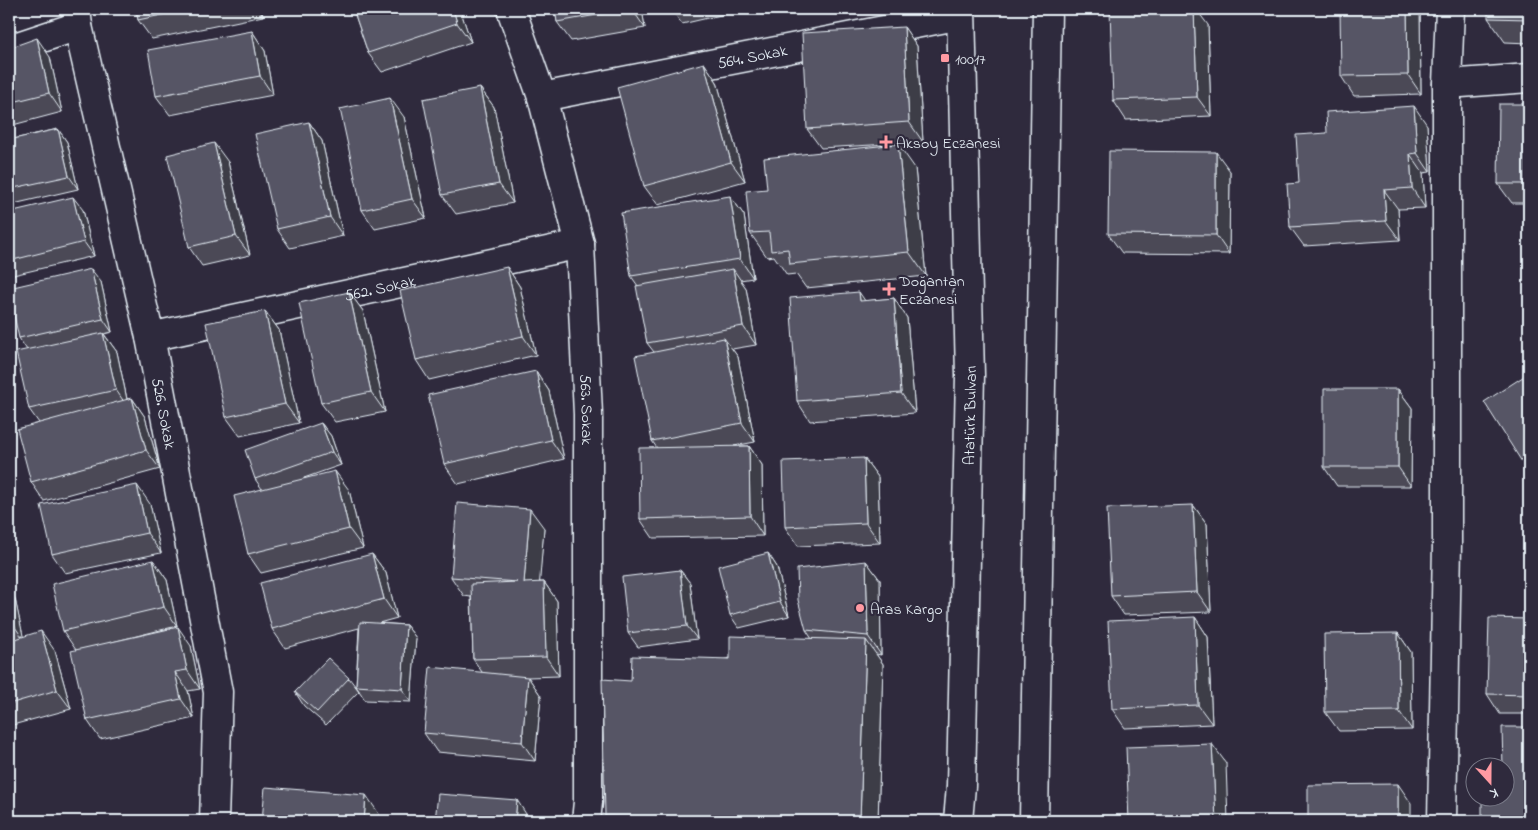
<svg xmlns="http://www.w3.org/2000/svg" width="1538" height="830" font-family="'Indie Flower',sans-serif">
<rect width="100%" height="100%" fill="#2f2a3d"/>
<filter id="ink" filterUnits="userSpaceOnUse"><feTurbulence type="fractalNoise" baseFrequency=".02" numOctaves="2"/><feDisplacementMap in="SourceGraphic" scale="10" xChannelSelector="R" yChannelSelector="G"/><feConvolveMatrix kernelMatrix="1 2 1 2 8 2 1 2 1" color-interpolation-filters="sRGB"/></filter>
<g filter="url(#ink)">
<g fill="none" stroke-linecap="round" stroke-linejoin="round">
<defs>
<g id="minor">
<path id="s1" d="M76,9L78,26L150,337L218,692L214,821"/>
<path id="s2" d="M511,9L542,97L580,244L588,414V802L586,821"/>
<path d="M9,49L78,26"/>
<path d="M1447,84L1529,78"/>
<path id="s3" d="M542,97L961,15"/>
<path id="s4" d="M150,337L580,244"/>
<path d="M1442,821L1447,544V84L1450,9"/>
</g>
<g id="primary">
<path id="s5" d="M958,821L961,786L970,375L961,9"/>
<path d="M1034,821L1047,9"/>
</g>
</defs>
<use href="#minor" stroke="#e8f1f8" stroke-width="31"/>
<use href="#primary" stroke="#e8f1f8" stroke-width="31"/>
<use href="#minor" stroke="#2f2a3d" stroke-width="28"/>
<use href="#primary" stroke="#2f2a3d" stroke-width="28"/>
</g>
<path fill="#4b4957" stroke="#e8f1f8" d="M136,9H261L263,16L152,39L138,20Z
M353,9H460L471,42L382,72L368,53Z
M555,9H642L645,28L571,41L557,22Z
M671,9H737L738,11L682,24Z
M1420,9L1421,94L1354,96L1341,76Z
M1529,9V43L1505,42L1488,18Z
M1208,25L1211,116L1126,120L1113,100Z
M904,27L917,46L923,142L821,148L807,129Z
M252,31L265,51L273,95L170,115L156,96Z
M9,48L50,57L62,112L9,126Z
M704,63L717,82L745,181L658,205L644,186Z
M480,88L494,107L513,203L456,214L442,195Z
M1529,104V203H1512L1498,184Z
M404,117L426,218L375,229L362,210Z
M309,122L322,141L343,236L290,248L277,229Z
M1427,125L1430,172L1423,173L1425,208L1398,209L1400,240L1304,246L1290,227L1299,183L1327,133Z
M58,129L67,142L78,189L9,205V140Z
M228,162L250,255L202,266L189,247Z
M915,168L926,276L806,288L796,274L787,275L774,256L767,257L750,233L767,189Z
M1230,171L1229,254L1122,253L1108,234Z
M730,196L744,215L753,278L740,280L746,288L756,345L732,349L738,357L755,442L734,446H749L762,465L763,536L653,538L640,519L657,448L652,441L654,352L647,343L638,286L631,276Z
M83,210L94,256L9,276V212Z
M507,267L520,287L536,355L429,380L416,360Z
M101,282L112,332L104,334L117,352L127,399L132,398L145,417L160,469L44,501L31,482L39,423L29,409L27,350L19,338Z
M349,292L363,311L385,412L335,422L321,403Z
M894,298L907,318L915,413L810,421L797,401L865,301Z
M265,311L279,330L299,423L240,436L226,417Z
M536,371L549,391L564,459L458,484L444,464Z
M1398,389L1412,408L1411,486H1337L1324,467Z
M321,423L331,436L341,465L304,478L349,490L363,548L261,573L248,554L262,489L255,479Z
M864,458L878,477L880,543L798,546L785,527Z
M150,504L161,553L65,573L52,554Z
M1193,505L1207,524L1211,612L1124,615L1111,596Z
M544,528L539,582H544L557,601L559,676L528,677L541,696L535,761L437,752L424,733L482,672L473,659L471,597L464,596L451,577Z
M768,553L777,567L789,616L739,628L730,615Z
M372,554L386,573L397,618L379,623L406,625L416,638L411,702L365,700L356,686L359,628L285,648L272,629Z
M153,560L167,580L177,626L108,643L191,646L200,689L188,691L194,718L100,739L87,720L76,650L63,631Z
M866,561L880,580L881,655L876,654L883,664L878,821H608L605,816L631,681L812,639L806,630Z
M680,570L690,583L697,639L638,647L628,633Z
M9,589L15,599L23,637L55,651L71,709L9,726Z
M1195,617L1208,637L1212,724L1125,728L1112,709Z
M1529,619V714H1500L1487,694Z
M1398,633L1411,652L1412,730L1339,731L1325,712Z
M349,678L359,691L326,725L304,706L295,692Z"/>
<path fill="#3d3c47" stroke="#e8f1f8" d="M258,9H261L263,16Z
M453,9H460L471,42L457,23Z
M632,9H642L645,28Z
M1194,9H1196L1208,25L1211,116L1197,97Z
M1407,9H1420L1421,94L1408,75Z
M904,27L917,46L923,142L909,122Z
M252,31L265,51L273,95L260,76Z
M37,38L50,57L62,112L49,93Z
M704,63L717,82L745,181L731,162Z
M480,88L494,107L513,203L499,184Z
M390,98L404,117L426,218L412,199Z
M1414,106L1427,125L1430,172L1417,153Z
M309,122L322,141L343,236L330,217Z
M58,129L67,142L78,189L69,176Z
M214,143L228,162L250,255L236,236Z
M898,144L915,168L926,276L909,252Z
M1216,152L1230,171L1229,254L1216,235Z
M1410,154L1423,173L1425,208L1412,188Z
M1384,190L1398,209L1400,240L1386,221Z
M730,196L744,215L753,278L740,259Z
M73,197L83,210L94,256L84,242Z
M507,267L520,287L536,355L523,336Z
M91,269L101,282L112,332L103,319Z
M733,269L746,288L756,345L743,326Z
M349,292L363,311L385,412L371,392Z
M859,292L872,311L860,301Z
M894,298L907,318L915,413L901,393Z
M265,311L279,330L299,423L285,404Z
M103,333L117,352L129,409L116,390Z
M724,338L738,357L755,442L742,423Z
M536,371L549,391L564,459L551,440Z
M1398,389L1412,408L1411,486L1398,467Z
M132,398L145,417L160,469L146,450Z
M321,423L331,436L341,465L332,452Z
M749,446L762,465L763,536L750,516Z
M864,458L878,477L880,543L866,523Z
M335,471L349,490L363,548L349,529Z
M137,485L150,504L161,553L147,533Z
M1193,505L1207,524L1211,612L1197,592Z
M530,509L544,528L538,602L524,583Z
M768,553L777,567L789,616L780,602Z
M372,554L386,573L397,618L384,599Z
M153,560L167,580L177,626L164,607Z
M866,561L880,580L881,655L868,636Z
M680,570L690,583L697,639L687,626Z
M544,582L557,601L559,676L546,657Z
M9,589L15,599L24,640L15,627L9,599Z
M1195,617L1208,637L1212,724L1198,705Z
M406,625L416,638L411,702L402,689Z
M178,627L191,646L200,689L187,670Z
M41,631L55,651L71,709L57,690Z
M1398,633L1411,652L1412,730L1399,711Z
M866,640L883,664L878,821H860Z
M175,672L188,691L194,718L181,699Z
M528,677L541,696L535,761L522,742Z
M1212,744L1226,763L1228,821H1216Z
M1398,784L1411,803V821H1398Z
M366,795L379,814V821H364Z
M517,800L526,814L525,821H515Z"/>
<path fill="#575565" stroke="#e8f1f8" d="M136,9H190L138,20Z
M353,9H453L457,23L368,53Z
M555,9H631L557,22Z
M1110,9H1194L1197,97L1113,100Z
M1340,9H1407L1408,75L1341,76Z
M1488,9H1529V19L1488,18Z
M904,27L909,122L807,129L802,33Z
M252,31L260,76L156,96L148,50Z
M37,38L49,93L9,103V48Z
M704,63L731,162L644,186L617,87Z
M480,88L499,184L442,195L423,99Z
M390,98L412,199L362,210L340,109Z
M1499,104H1529V184H1498Z
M1414,106L1417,153L1410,154L1412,188L1384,190L1386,221L1290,227L1287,184L1299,183L1296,135L1327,133L1326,112Z
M309,122L330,217L277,229L255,134Z
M58,129L69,176L9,189V140Z
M214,143L236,236L189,247L167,155Z
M898,144L909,252L790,264L788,249L771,251L769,232L750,233L746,191L767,189L764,158Z
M1109,151L1216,152V235L1108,234Z
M730,196L740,259L631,276L621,213Z
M73,197L84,242L9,261V212Z
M507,267L523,336L416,360L400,291Z
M91,269L103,319L19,338L9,293V288Z
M733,269L743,326L647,343L636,286Z
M349,292L371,392L321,403L299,303Z
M859,292L860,301L894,298L901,393L797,401L790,298Z
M265,311L285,404L226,417L206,323Z
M103,333L116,390L29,409L16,352Z
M724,338L742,423L652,441L635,356Z
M536,371L551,440L444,464L428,395Z
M1529,373V473L1484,402Z
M1324,389H1398V467H1324Z
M132,398L146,450L31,482L17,429Z
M321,423L332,452L255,479L245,450Z
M749,446L750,516L640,519L639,448Z
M864,458L866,523L785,527L783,461Z
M335,471L349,529L248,554L234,496Z
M137,485L147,533L52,554L41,505Z
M457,503L530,509L524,583L544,582L546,657L473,659L471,584L517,582L451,577Z
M1193,505L1197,592L1111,596L1107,508Z
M768,553L780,602L730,615L718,566Z
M372,554L384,599L272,629L260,583Z
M153,560L164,607L63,631L52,584Z
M866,561L868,636L806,630L798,600L797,569Z
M680,570L687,626L628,633L622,577Z
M9,599L15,627L9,628Z
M1195,617L1198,705L1112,709L1108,621Z
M1489,618L1529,619V695L1487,694Z
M360,622L406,625L402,689L356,686Z
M178,627L187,670L175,672L181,699L87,720L71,651Z
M41,631L57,690L9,704V641Z
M1398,633L1399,711L1325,712L1324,634Z
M730,636L866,640L860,821H783L605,816L602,679L631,681L632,656L730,659Z
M328,658L349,678L317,712L295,692Z
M430,667L528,677L522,742L424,733Z
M1502,727H1529V821H1482V798H1506V768H1503Z
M1212,744L1216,821H1129L1126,747Z
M1398,784V821H1308V785Z
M265,787L366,795L364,821H262Z
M438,794L517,800L515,821H435Z"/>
</g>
<g fill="#ff9aa2" stroke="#2f2a3d" stroke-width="2">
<rect x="940" y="53" width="10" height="10" rx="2.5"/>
<path d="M883.5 134.5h5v5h5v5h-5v5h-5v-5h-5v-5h5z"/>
<path d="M886.5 281.5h5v5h5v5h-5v5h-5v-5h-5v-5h5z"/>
<circle cx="860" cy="608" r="5"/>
</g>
<g text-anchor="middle" stroke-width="4.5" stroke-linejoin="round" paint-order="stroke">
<g font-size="16" fill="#e8f1f8" stroke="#2f2a3d">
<text dy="6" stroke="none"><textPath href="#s3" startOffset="214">564. Sokak</textPath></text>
<text dy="6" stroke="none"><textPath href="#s4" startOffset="235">562. Sokak</textPath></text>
<text dy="6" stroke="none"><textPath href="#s2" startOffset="411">563. Sokak</textPath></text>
<text dy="6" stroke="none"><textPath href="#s1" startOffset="414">526. Sokak</textPath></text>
<text dy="6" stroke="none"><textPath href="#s5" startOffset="406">Atatürk Bulvarı</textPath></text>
</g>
<g font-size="16" fill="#e8f1f8" stroke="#2f2a3d" text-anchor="start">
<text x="955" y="64">10017</text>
<text x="896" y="148">Aksoy Eczanesi</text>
<text x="899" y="286">Doğantan<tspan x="899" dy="18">Eczanesi</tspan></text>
<text x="870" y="614">Aras Kargo</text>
</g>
</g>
<rect width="1538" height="830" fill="none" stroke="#2f2a3d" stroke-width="30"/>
<rect x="15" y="15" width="1508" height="800" fill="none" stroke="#e8f1f8" stroke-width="2" filter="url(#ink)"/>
<g transform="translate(1490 782) rotate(159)"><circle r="24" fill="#2f2a3d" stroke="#797a88"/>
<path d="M0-4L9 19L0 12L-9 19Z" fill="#ff9aa2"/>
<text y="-8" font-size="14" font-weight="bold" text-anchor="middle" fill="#e8f1f8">K</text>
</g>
</svg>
